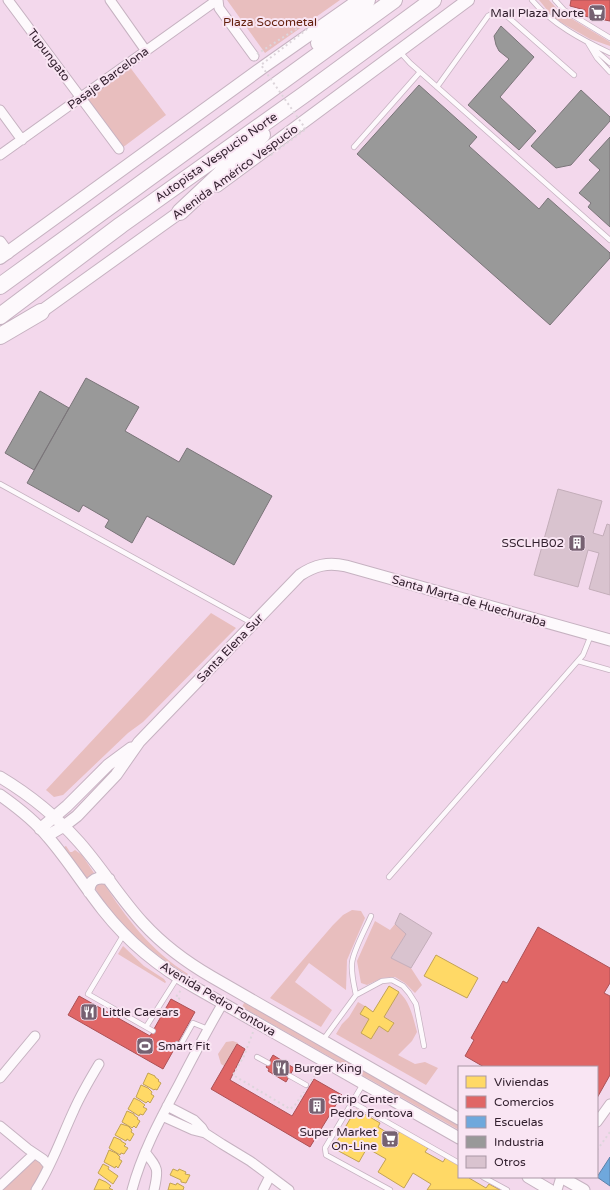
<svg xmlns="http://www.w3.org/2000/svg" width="610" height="1190" font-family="'Varela Round',sans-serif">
<rect width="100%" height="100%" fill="#f3d8ec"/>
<path fill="#e8bebe" d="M227,0H340L265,53Z
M539,0H549L559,11L610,42V46L590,39L562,23L552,16Z
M129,66L166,115L122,148L85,99Z
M211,613L236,628L143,722L128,733L63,795L54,797L46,790Z
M66,846L70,852H72L75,850L82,855L94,873L85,879L62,848Z
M103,882C126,918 151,951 188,974L187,975L168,963L135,938L110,912L95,888V886Z
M352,910L361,911L365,918L347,960L346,990L309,963L295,982L332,1010L321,1027L270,998L333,925L343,915Z
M375,921L390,930L395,924L406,934L391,958L411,968L422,985L415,993L405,983L395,977L382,978L367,985L361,983L357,961Z
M123,946L144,966L164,979L166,982L165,983L118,954Z
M399,992C410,1002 413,1017 417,1032L412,1041L398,1055L415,1064L425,1062L438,1068L426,1085L336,1034L342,1024L349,1017L358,1002L365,1006L360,1014L369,1019L361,1033L379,1026L388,1032L394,1022L384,1017Z
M246,999L459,1124V1130L242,1007Z
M233,1041L238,1043L224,1066L221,1064L218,1054L226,1042Z
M35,1158C40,1159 44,1166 44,1170L31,1190H3Z"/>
<path fill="#ffd966" stroke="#c2a256" d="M436,955L478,978L467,998L424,976Z
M389,986L399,992L384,1017L394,1023L388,1032L379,1026L371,1039L361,1033L369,1019L360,1014L365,1006L373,1012Z
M148,1073L155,1076V1077L159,1080L158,1081L161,1083L157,1090L155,1089L154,1090L143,1084Z
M141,1085L148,1088L152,1092L151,1094L154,1096L150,1103L148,1101L146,1103L136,1097Z
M134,1098L140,1101L141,1102L145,1105L143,1107L147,1109L143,1115L140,1114L139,1116L128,1109Z
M356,1109L380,1123L378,1127L396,1138L400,1131L428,1148L425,1152L443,1162L446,1157L459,1165V1177H469V1178L486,1188L489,1184L500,1190H427L431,1184L413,1173L404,1188L378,1172L386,1159L367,1148L359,1162L333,1148Z
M127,1111L134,1114V1115L138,1118L137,1119L140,1121L136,1128L134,1126L132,1128L122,1122Z
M121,1124L128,1126L132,1130L131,1132L134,1134L130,1141L127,1139L126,1141L115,1135Z
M114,1137L121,1140V1141L126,1144L124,1146L128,1148L124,1154L121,1153L120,1155L109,1148Z
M109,1150L116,1153L120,1157L119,1159L122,1161L118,1168L116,1166L115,1168L104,1162Z
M103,1164L109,1167L108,1169L118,1176L113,1184L98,1173Z
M173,1169L178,1171L179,1169L186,1172L185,1174L190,1175L186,1183L181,1182V1180L170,1175Z
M99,1179L106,1182L111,1186L109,1188L113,1190H94Z
M170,1183L176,1185L177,1183L184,1187L183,1190H168Z"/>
<path fill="#e06666" stroke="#ac5156" d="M571,0H610V21L584,16L585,10L570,6Z
M538,927L610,968V983L604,993L610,996V1075L597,1098V1067H484L465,1056L474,1040L471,1038L503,981L507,983Z
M79,996L150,1036L171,999L195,1012L163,1069L68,1015Z
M237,1044L245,1049L230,1080L292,1116L314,1079L342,1095L310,1147L211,1089Z
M273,1055L294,1068L286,1082L268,1071L269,1069L266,1067Z"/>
<path fill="#6fa8dc" stroke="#5d80a8" d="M610,1157V1186L597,1177Z"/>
<path fill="#999" stroke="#7a7579" d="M501,26L534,57L500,97L536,131L519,150L468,105L509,59L499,51L496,45L494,36Z
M419,85L477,137L469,146L539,209L548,198L610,253V258L550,325L357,154Z
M581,90L610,117V121L571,165L556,168L531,146Z
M610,137V227L588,207L591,203L579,193L600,170L589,160Z
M86,378L139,407L125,431L179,462L187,448L272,496L234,565L147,516L132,543L105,527L109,520L83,505L79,512L27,483Z
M40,391L69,408L34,470L5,453Z"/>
<path fill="#d9c3cf" stroke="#c3adb9" d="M558,489L602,501L593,533L603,536L607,524L610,525V595L589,589L599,553L588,550L578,587L534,575Z
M400,913L432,933L411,968L391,958L406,934L395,924Z"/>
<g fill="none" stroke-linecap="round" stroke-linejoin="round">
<defs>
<path id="service" d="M532,0C552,24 582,40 610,53
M555,0L564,10L610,38
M588,43L597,58L610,72
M594,49L610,63
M400,52L410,63L610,240
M437,87L488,16C496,11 500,12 508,17L574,75
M354,147L420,72
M0,484L252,623
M578,661L610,670
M389,877L583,655L591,635
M124,934L88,994L146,1027L177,978
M356,995C354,985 351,974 352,963C353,951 366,928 371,916
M146,1027L153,1031
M323,1040L356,995L382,981L392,980L403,986L409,993L416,1004L424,1046
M177,1044L180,1046L193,1023L208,1029
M257,1057L268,1063
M290,1076L306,1085
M363,1084L325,1148L326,1155L390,1190
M352,1102L459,1163
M483,1177L507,1190"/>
<path id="minor" d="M8,0L119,149
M110,0L146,51
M218,0L219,8L254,56
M0,110L22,140
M0,155L217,0
M0,1078L35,1036
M167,1106L194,1120L202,1128L205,1133L222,1144L250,1161L289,1190
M162,1116L193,1130L205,1133
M597,1122L610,1104
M0,1126L28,1149L43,1159L48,1165
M145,1152C158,1168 159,1169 154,1190
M0,1186L34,1154
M36,1190C52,1165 61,1138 74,1110C81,1094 90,1079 99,1064
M132,1190C142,1152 161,1118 179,1084C193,1057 207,1030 223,1003
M263,1190L270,1176
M557,1190L561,1177"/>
<path id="tertiary" d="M0,242L8,253
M0,777C30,795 56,816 79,842C102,868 120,898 143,923C163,945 186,962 212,977L459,1119
M0,795C17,807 35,821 48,837C68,860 84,886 103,910C129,943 160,968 196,988L459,1138
M40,829L67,806L108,765L131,748
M47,836L64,826L77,816L116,775L139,742L300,575C315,565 328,562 346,566L610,640
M89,892C89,879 98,876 109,879
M528,1177L550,1190
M561,1177L584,1190"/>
<path id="secondary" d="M217,186L468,0
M0,258L266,65L353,4
M35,316L187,207"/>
<path id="motorway" d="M319,43L367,0
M180,212L262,135
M0,286L394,0
M0,316L121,225L305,94L433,0
M0,336L41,312"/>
</defs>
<use href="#service" stroke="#c6b2c1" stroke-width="6"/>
<use href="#minor" stroke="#c6b2c1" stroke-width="11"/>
<use href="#tertiary" stroke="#c6b2c1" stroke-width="13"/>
<use href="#secondary" stroke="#c6b2c1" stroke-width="14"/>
<use href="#motorway" stroke="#c6b2c1" stroke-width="18"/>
<path stroke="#ddd5db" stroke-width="2" stroke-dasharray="2 3" stroke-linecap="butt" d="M180,999L176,997L181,990
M253,1032L244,1056L233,1075L290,1109L295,1105L304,1092
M311,1081L315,1075L322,1072
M597,1150L610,1132"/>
<use href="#service" stroke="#fdf9fc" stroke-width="4.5"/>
<use href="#minor" stroke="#fdf9fc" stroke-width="9"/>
<use href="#tertiary" stroke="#fdf9fc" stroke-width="11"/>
<use href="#secondary" stroke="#fdf9fc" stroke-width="12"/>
<use href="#motorway" stroke="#fdf9fc" stroke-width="16"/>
<path stroke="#ddd5db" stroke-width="2" stroke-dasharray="2 3" stroke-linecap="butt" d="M257,54L307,22L311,26L261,65L305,128L270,154L271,155L306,129"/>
</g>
<defs>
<symbol id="supermarket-square" viewBox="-11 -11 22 22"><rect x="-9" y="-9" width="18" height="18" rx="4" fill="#766171" stroke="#f9e5f3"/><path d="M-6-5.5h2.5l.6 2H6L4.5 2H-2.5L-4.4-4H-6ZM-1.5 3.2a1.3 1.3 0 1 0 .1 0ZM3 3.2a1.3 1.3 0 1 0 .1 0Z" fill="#fff"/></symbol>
<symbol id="building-square" viewBox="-11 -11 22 22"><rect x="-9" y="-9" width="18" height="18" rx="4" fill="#766171" stroke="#f9e5f3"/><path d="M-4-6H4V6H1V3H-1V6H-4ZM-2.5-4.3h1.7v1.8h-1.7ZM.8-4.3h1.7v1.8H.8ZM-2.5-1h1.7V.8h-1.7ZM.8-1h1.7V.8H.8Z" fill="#fff"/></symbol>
<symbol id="restaurant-square" viewBox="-11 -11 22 22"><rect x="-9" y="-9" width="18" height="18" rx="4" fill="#766171" stroke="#f9e5f3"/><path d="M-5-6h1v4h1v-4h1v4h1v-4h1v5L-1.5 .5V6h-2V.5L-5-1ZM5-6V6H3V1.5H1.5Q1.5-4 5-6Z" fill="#fff"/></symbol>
<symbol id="stadium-square" viewBox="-11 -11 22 22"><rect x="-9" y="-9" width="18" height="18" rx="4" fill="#766171" stroke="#f9e5f3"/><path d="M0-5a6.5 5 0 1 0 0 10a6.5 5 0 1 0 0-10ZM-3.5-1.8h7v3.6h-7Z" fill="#fff"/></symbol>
</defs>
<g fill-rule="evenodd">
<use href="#supermarket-square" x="587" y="3" width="20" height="20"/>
<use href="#building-square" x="567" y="533" width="20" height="20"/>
<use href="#restaurant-square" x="79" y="1002" width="20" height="20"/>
<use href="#stadium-square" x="135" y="1036" width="20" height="20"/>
<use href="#restaurant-square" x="271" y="1058" width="20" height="20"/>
<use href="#building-square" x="307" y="1096" width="20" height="20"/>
<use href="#supermarket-square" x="380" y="1129" width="20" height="20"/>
</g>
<g text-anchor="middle" stroke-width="4" stroke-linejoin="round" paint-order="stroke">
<g font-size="12" fill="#33212f" stroke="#f9e5f3" text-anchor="start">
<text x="584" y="17" text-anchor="end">Mall Plaza Norte</text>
<text x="564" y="547" text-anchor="end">SSCLHB02</text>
<text x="102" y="1016">Little Caesars</text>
<text x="158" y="1050">Smart Fit</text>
<text x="294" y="1072">Burger King</text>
<text x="330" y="1103">Strip Center<tspan x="330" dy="14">Pedro Fontova</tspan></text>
<text x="377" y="1136" text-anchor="end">Super Market<tspan x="377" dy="14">On-Line</tspan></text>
</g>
<g font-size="12" fill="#621f0c" stroke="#f9e5f3">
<text x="270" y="26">Plaza Socometal</text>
</g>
<g font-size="12" fill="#33212f" stroke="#f9e5f3">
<text transform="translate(49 55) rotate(53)" y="4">Tupungato</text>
<text transform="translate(108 78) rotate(-36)" y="4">Pasaje Barcelona</text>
<text transform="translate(216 157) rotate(-35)" y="4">Autopista Vespucio Norte</text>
<text transform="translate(235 172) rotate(-36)" y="4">Avenida Américo Vespucio</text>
<text transform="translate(469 601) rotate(16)" y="4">Santa Marta de Huechuraba</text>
<text transform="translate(230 648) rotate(-46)" y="4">Santa Elena Sur</text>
<text transform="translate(218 999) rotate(31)" y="4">Avenida Pedro Fontova</text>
</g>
</g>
<rect x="458" y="1066" width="140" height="112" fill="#f9e5f3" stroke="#aa97a5"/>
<rect x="466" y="1076" width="20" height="12" fill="#ffd966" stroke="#aa97a5"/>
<text x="494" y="1086" font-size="12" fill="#33212f">Viviendas</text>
<rect x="466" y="1096" width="20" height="12" fill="#e06666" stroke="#aa97a5"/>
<text x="494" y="1106" font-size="12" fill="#33212f">Comercios</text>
<rect x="466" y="1116" width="20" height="12" fill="#6fa8dc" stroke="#aa97a5"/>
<text x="494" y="1126" font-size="12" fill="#33212f">Escuelas</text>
<rect x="466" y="1136" width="20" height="12" fill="#999999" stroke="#aa97a5"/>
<text x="494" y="1146" font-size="12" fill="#33212f">Industria</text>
<rect x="466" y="1156" width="20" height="12" fill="#d9c3cf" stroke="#aa97a5"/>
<text x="494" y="1166" font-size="12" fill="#33212f">Otros</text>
</svg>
